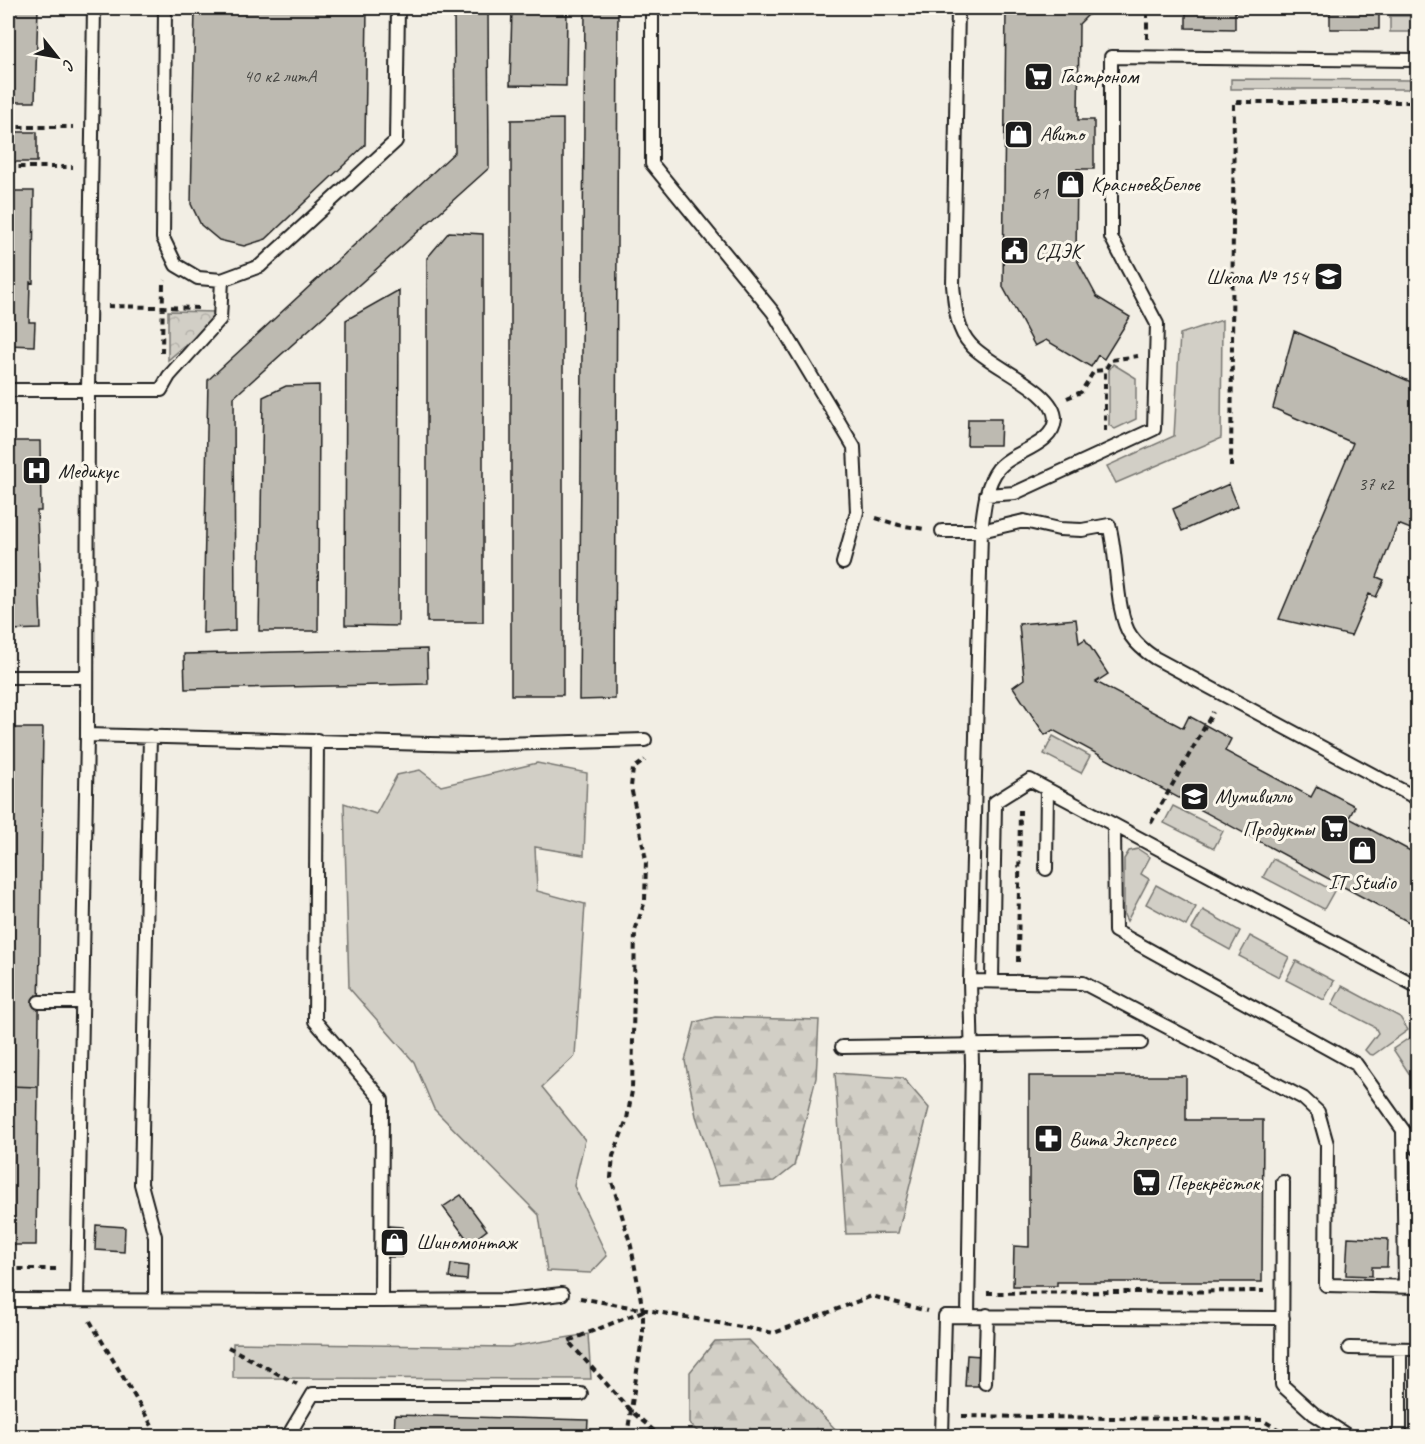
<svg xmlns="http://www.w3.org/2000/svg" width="1425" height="1444" font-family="Caveat,sans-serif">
<defs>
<pattern id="forest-firs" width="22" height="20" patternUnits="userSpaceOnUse" patternTransform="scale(1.5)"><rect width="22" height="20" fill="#d2cfc6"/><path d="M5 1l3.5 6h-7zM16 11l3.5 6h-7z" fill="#b4b1aa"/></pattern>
<pattern id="park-crowns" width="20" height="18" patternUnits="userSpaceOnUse" patternTransform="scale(1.5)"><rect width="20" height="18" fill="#d2cfc6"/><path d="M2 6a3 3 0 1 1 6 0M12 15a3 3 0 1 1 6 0" fill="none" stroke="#b4b1aa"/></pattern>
</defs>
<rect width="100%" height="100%" fill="#f2eee4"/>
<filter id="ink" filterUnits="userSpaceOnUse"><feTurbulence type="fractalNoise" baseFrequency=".0167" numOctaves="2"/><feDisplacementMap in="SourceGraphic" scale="12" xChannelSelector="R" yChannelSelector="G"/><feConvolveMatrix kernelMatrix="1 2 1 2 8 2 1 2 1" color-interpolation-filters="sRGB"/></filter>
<g filter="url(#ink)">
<path fill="#d2cfc6" stroke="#777671" stroke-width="1.5" d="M1390,16H1417V32H1390Z
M1231,79L1417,80V89H1231Z
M1222,320L1221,438L1116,483L1107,466L1174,436L1180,334Z
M1113,364L1136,378V419L1115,429L1109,425V370Z
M1053,736L1090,756L1081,773L1044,754Z
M537,763L587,773L584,855L535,847L537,891L585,904L575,1056L542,1087L585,1140L574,1186L607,1256L591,1273L547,1271L539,1215L434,1109L414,1062L349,988L344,803L376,814L397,775L420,770L441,786Z
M1173,806L1223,831L1214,848L1164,823Z
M1138,849L1150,857L1141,874L1149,879L1127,921L1124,915V859L1129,851Z
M1273,859L1334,891L1324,909L1263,877Z
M1156,885L1196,907L1186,926L1146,904Z
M1203,910L1240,931L1230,950L1192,929Z
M1250,936L1289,957L1279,977L1239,956Z
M1296,961L1334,981L1324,1000L1286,980Z
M1342,986L1400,1017L1408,1030L1373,1055L1369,1054L1365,1050L1378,1033L1375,1027L1332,1005Z
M1412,1036L1417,1044L1416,1084L1393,1049Z
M588,1334L591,1379L233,1378V1343L509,1347Z"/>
<path fill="url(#forest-firs)" stroke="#777671" stroke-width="1.5" d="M715,1017L819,1020L816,1078L794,1166L775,1181L719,1185L696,1116L685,1061L695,1022Z
M835,1073L903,1078L929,1108L898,1233L846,1234Z
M749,1340L842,1436H702L690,1424V1372L715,1341Z"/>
<path fill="url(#park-crowns)" stroke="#777671" stroke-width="1.5" d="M168,311L217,312V318L168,360Z"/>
<path fill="#bdbab1" stroke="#1c1c1c" stroke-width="1.5" d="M8,8H38L35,102H8Z
M195,8H367L365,145L266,239L244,246L219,240L201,225L191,204Z
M454,8H488L489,168L234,397L235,631L203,633L208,380L455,152Z
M512,8H567L566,86L510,85Z
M585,8H618L615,699L579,700Z
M1006,8H1418V13H1379V29H1330V13L1235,12V29L1186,28V12L1092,11L1079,24L1078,120H1094V169H1077L1076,258L1097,297L1130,317L1104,359L1098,355L1091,367L1046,340L1035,346L1003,287Z
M563,119V695H511V120Z
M8,132H37V162H8Z
M8,191H34L33,283L30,282L29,322H35L34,346L8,345Z
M449,232L483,234V622H427V258Z
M399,290L398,626L345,625L346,320Z
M1294,331L1418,385V532L1398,524L1377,577L1384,580L1376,597L1369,594L1351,636L1279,619L1353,443L1273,408Z
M319,385L318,631H259L263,397L286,386Z
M968,419H1001L1000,445H967Z
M8,441H40L41,511H37L41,629L8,630Z
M1229,484L1238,506L1182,531L1173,509Z
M1076,619L1079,643L1085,639L1108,674L1096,682L1183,728L1189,716L1231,739L1225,751L1311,797L1317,786L1355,806L1349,818L1418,855V927L1053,730L1045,735L1013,687L1024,679L1019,624Z
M427,649L428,684L185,689L184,654Z
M8,728H43L38,1087L8,1086Z
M1029,1076H1186V1120H1263L1262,1282H1057V1286H1013L1014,1246L1029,1247Z
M8,1086L38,1087L36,1245H8Z
M461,1195L487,1230L470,1243L443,1207Z
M96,1225L125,1227L124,1252L95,1250Z
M388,1226L403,1227L402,1257H386Z
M1348,1237L1388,1239L1387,1267H1372V1276L1346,1275Z
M451,1264L468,1266L467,1280L449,1278Z
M967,1355L981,1356L980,1386H965Z
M395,1415L588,1420L587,1436H394Z"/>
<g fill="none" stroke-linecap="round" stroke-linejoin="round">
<defs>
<path id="service" d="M165,8L163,238L176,265L198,278L222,280L260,266L396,141L398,8
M652,8V164L773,312L854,447L857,512L843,563
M958,8L953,285C955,306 956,329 971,345C990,367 1055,390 1055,419C1054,446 1012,451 998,469C985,486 984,510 981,531L970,981L972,1065L968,1316
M8,390H161L169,376L220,319L222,280
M986,495L1015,493L1154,429L1157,324L1111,237V57L1418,60
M942,531H981L1024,521L1059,529L1082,530L1109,525C1118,555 1115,614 1131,636C1137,645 1146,652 1155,658L1418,799
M8,677H87
M87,735L469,745L645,740
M150,736L141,1184L155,1236V1300
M1114,825L1115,931L1356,1064L1403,1130
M1046,869L1047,789
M992,980L995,802L1030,780L1418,987
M970,981L1083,983L1303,1098L1318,1112L1327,1144L1326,1285L1418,1287
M39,1002H81
M842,1047L1141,1043
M1283,1182L1282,1385L1314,1414L1348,1436
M1405,1287L1403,1130L1418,1149
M77,1299L87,735L88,390L94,8
M8,1300L381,1301L382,1100L315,1021L317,740
M381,1301L507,1300L562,1294
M1349,1348L1418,1349
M985,1383L987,1315
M288,1436L313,1394H581
M942,1436L945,1316L1283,1318
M1397,1436L1400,1429V1349"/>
</defs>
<use href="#service" stroke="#1c1c1c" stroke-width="16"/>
<path stroke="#1c1c1c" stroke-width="4" stroke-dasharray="6 4.5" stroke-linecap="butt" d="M1147,39V11
M8,127H73
M8,167H73
M108,306L202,308
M162,353L163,283L165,280
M1067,398L1081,392L1094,371L1105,370
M1105,431V370L1111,360L1138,356
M1231,467L1234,102H1418
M876,518L899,525L924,529
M1151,823L1213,712
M1018,962L1020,810
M8,1269H59
M987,1293L1264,1291
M580,1298L774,1333L872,1296L927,1311
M643,1311L568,1341L630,1410L660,1436
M90,1321L158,1436
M228,1347L297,1384
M962,1416L1262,1420L1290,1436
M8,1427L13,1436
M627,1436L643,1332V1311L631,1246L611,1178L613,1156L627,1119L632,1091L635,931L645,901L646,860L631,787L633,769L645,760"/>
<use href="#service" stroke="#fbf7ec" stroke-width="12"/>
</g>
</g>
<defs>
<symbol id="supermarket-square" viewBox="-11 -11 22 22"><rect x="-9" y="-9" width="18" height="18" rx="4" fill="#1c1c1c" stroke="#fbf7ec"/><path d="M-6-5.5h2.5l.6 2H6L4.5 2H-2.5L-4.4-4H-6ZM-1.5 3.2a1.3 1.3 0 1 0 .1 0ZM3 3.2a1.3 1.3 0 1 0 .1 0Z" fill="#fff"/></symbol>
<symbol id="shop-square" viewBox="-11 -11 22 22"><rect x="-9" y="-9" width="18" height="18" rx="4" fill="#1c1c1c" stroke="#fbf7ec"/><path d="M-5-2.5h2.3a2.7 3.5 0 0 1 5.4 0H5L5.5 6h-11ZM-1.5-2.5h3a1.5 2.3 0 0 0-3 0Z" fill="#fff"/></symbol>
<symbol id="civic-square" viewBox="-11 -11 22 22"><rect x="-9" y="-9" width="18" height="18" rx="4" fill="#1c1c1c" stroke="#fbf7ec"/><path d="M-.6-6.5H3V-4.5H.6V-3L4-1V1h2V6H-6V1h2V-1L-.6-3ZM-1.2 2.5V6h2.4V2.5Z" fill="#fff"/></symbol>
<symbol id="school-square" viewBox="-11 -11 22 22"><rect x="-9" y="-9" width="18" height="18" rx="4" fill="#1c1c1c" stroke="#fbf7ec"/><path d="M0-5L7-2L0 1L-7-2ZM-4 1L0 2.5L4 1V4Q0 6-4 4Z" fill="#fff"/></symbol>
<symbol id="hospital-square" viewBox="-11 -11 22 22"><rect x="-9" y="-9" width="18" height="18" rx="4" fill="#1c1c1c" stroke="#fbf7ec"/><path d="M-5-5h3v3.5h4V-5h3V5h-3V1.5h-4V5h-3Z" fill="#fff"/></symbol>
<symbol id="pharmacy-square" viewBox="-11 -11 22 22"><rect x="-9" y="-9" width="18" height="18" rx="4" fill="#1c1c1c" stroke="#fbf7ec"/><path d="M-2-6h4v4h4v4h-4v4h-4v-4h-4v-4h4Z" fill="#fff"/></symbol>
</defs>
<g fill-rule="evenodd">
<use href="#supermarket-square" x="1022" y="60" width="33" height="33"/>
<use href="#shop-square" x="1002" y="118" width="33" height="33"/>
<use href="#shop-square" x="1054" y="168" width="33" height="33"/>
<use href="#civic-square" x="998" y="234" width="33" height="33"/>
<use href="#school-square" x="1312" y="260" width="33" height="33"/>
<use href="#hospital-square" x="20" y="454" width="33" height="33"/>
<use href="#school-square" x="1178" y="780" width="33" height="33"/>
<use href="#supermarket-square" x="1318" y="812" width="33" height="33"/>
<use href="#shop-square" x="1346" y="834" width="33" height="33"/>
<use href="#pharmacy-square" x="1032" y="1122" width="33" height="33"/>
<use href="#supermarket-square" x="1130" y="1166" width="33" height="33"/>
<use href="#shop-square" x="378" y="1226" width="33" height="33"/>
</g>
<g text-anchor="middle" stroke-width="6" stroke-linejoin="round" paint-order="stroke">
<g font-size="18" fill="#444441">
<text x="280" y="82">40 к2 литА</text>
<text x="1040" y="199">61</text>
<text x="1376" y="490">37 к2</text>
</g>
<g font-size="21" fill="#1c1c1c" stroke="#fbf7ec" text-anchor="start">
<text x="1060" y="83">Гастроном</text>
<text x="1040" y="141">Авито</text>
<text x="1091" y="191">Красное&amp;Белое</text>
<text x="1035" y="258">СДЭК</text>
<text x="1308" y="284" text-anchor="end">Школа № 154</text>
<text x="58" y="478">Медикус</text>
<text x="1215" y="803">Мумивилль</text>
<text x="1314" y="836" text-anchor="end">Продукты</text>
<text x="1362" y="889" text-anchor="middle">IT Studio</text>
<text x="1069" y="1146">Вита Экспресс</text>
<text x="1167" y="1190">Перекрёсток</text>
<text x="416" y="1249">Шиномонтаж</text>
</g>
</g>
<rect width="1425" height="1444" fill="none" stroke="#fbf7ec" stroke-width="30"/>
<rect x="15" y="15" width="1395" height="1414" fill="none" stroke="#1c1c1c" stroke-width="2" filter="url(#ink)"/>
<g transform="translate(57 57) rotate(121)" stroke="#fbf7ec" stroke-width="4.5" paint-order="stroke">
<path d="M0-4.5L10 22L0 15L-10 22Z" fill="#1c1c1c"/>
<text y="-9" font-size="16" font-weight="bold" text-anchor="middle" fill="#1c1c1c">С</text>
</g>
</svg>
